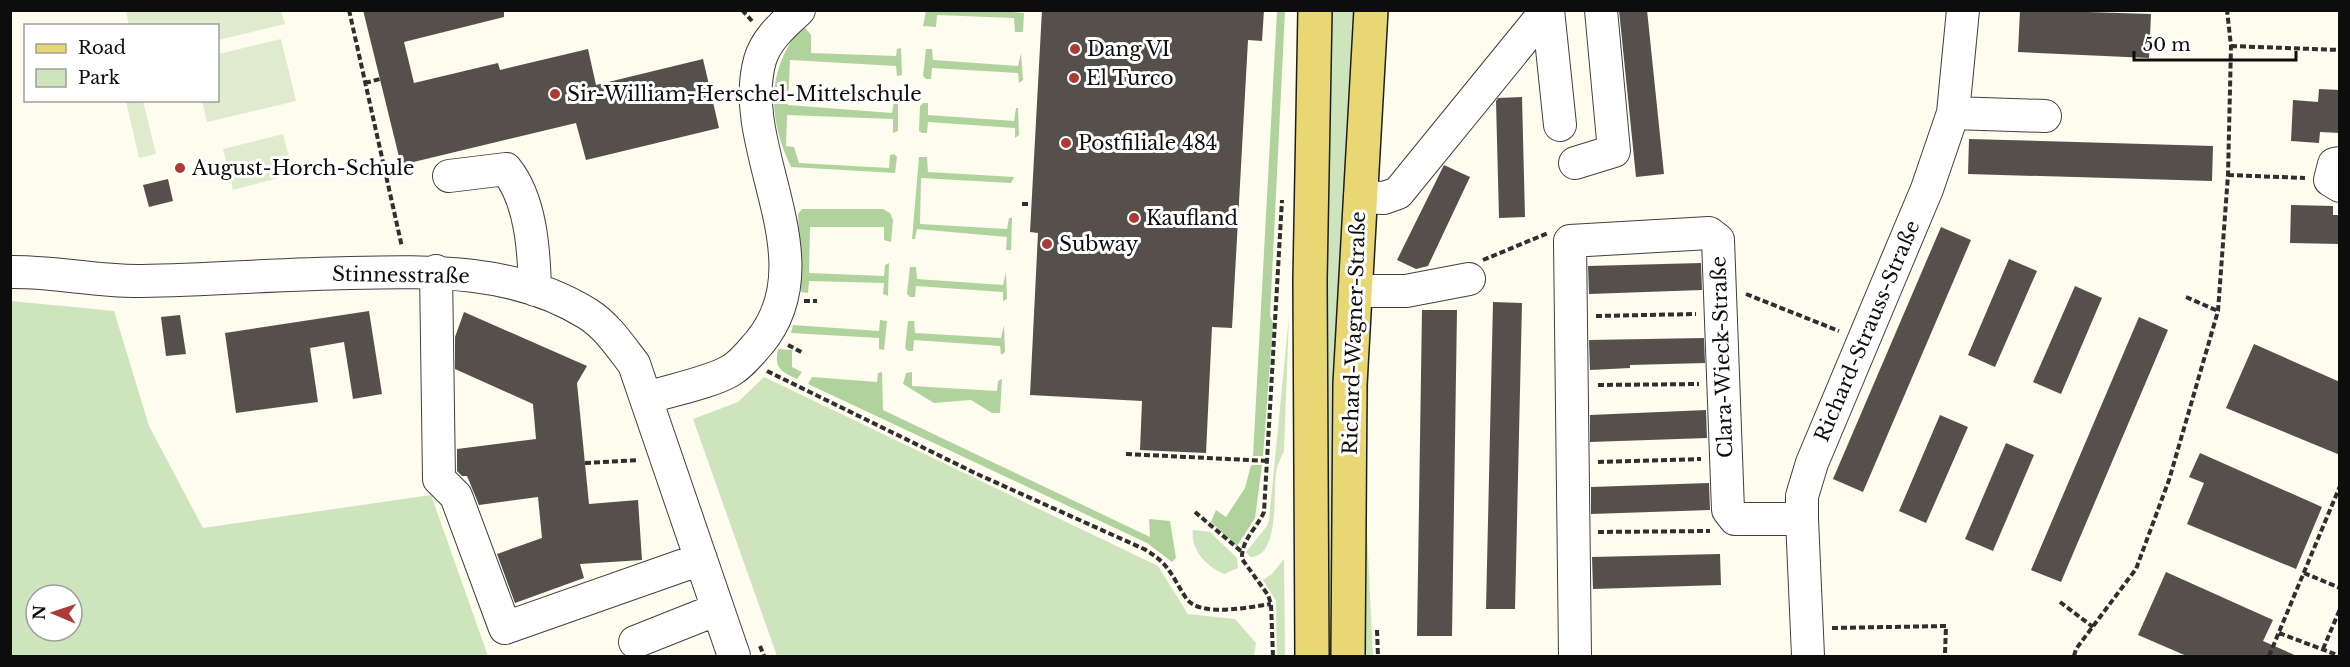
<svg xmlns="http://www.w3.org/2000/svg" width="2350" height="667" font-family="'Libre Baskerville',serif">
<rect width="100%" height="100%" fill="#fdfcef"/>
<path fill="#cde4bd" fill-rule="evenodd" d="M1324,11H1355L1335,656H1330Z
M11,301L114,311L149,426L203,528L431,495L488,656H11ZM36,595H72V631H36Z
M1370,310L1366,513L1373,656H1363L1359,513Z
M1289,316L1284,451C1281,458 1277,465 1276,473C1273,493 1280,557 1250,557L1246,552L1267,526L1269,520Z
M764,377L1158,566L1188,614L1235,619L1256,643L1254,656H777L693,419L738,402Z
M1193,530L1210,532L1237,558L1238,568L1224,574C1207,567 1190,550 1193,530Z
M1284,559L1285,656H1277L1276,601L1263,580L1272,574Z"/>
<path fill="#b0d39e" d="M1002,11L1024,13L1023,32H1015L1014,18L937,15L936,27L923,26L926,11Z
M1277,11H1285L1270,316L1273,323L1263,456H1253Z
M803,25L811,35V53L896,56L897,49L901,48L902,75L897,76L896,66L790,60L788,105L892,113L894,101L898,102V131L893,133V119L787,115L786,146L794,147L799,163L889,168L890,155L894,154L897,157L895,173L791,167C767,116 766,69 803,25Z
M926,49H932L933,60L1018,66L1021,53L1023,80L1019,83L1018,73L932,68L931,79H926L923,76Z
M923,103H928V115L1014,121L1016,108H1018L1019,135L1015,138V128L928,122L927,133H922L919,131L920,106Z
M919,157H927L928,172L1014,177L1011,183L921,178L920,224L1007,229L1009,218H1012L1011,250H1006L1007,237L917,229L915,239H912Z
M802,209H883L890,213L893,220L891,242L884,240V227H810L809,273L884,276L885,265L889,263L888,296L883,294L884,283L809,281L808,293L801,292L798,214Z
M910,267H916L917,279L1003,285L1006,272L1007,299L1003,301V292L916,286L915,297H910L907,294Z
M880,320L887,321L884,350L879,349V338L791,333L793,325L879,331Z
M908,321H914L915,333L1001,338L1004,325L1005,352L1001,355L1000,346L914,340L913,351H908L905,348Z
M778,349L792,350V367L802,372L797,379C781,371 774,369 778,349Z
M882,372L883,410L1150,537L1149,519L1170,521L1176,558L1172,562L1147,543L808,384L812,377L877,382L878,373Z
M912,372V386L997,391L998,381L1002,379L1000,413H992L971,400L934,403L903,384L906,373Z
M1251,465H1262L1255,518L1237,546L1211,522L1216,510L1226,517L1245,488Z"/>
<path fill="#deeccd" d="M126,11H281L285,24L218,40V26L129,25Z
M281,39L296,101L207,122L202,101L218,100V54Z
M126,101H143L156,154L139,158Z
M283,134L293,174L233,190L223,149Z"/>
<path fill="#55504b" d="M363,10H504V17L404,42L414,83L498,63L500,70L588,49L596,85L703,59L719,128L586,160L576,123L401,165Z
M1042,10H1264L1262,41L1248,40L1232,328L1212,327L1206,453L1140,450L1142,401L1030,395L1038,233L1030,232Z
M1619,10H1647L1664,174L1636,177Z
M2020,10L2151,14L2149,58L2018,52Z
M2319,89L2340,90V133L2320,132L2319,143L2291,141L2293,100L2318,102Z
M1522,97L1525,217L1499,218L1496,101L1498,98Z
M1969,139L2213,146L2212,181L1968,174Z
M1444,165L1470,177L1428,266L1416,269L1397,260Z
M168,179L173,201L149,207L143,185Z
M2291,205L2333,206V215H2340V244L2290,243Z
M1941,227L1971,240L1863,492L1833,479Z
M2009,259L2037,271L1995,367L1968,355Z
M1701,263L1702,290L1589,294L1588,266Z
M2075,286L2102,298L2061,394L2033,382Z
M1493,302L1522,303L1515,609H1486Z
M1422,310H1457L1452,636H1417Z
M369,311L382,394L353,399L344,342L310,348L318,402L236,413L225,333Z
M464,312L587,366L577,383L589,504L638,500L642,560L580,564L584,578L515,603L497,554L542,538L538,497L479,505L467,476H462L457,471V449L536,439L533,404L455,369V337Z
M180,315L186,354L166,356L161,317Z
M2139,317L2168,330L2061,582L2031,570Z
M1704,338L1705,363L1630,365V368L1590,370L1589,340Z
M2254,344L2340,382V455L2226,408Z
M1706,410L1707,438L1590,442V415Z
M1940,415L1968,427L1926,523L1899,511Z
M2006,443L2034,455L1993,551L1965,539Z
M2200,453L2322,507L2296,569L2187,524L2204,483L2189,477Z
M1709,483L1710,510L1591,514V487Z
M1720,554L1721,585L1593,589L1592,557Z
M2166,572L2273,620L2263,641L2299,657H2189L2138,635Z"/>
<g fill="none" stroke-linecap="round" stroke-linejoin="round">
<defs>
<path id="minor" d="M1548,10L1560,125
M1953,113L2045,116
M1575,163L1614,151L1601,10
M2340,163L2334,164L2330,180L2340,186
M449,176L506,169C531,200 534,250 535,290
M1360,197L1384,198L1398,193L1547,10
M436,271L439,479L456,496L505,628L701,559
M10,272C54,271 98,282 142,281C211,280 281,274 350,273C432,271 516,269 588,314C607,326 620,346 634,364L734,656
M1355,291H1406L1469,279
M647,398C671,390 709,383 730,371C742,364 750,353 759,343C829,259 735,148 760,60C766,39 784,24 799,10
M635,642L718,609
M1575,656L1570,241L1709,233L1718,240L1728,510L1735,519H1802
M1808,656L1802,519V496L1812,463L1927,189L1953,113L1963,10"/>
<path id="major" d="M1312,656L1310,280L1315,10
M1348,656L1350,384L1371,10"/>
</defs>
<use href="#minor" stroke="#404040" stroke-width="34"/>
<use href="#major" stroke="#1e1e1e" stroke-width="36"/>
<path stroke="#2f2f2f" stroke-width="4" stroke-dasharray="6 3" stroke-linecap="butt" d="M349,10L402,247
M742,10L752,21
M2231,46L2340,50
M365,83L380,79
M2228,175L2305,178
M1022,204H1031
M1483,260L1548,233
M1746,294L1839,331
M2186,297L2218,311
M804,301H817
M1596,316L1696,314
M788,345L803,353
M767,371L977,474L1144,549C1170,564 1171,575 1186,598C1199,618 1250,607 1271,604
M1598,385L1699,384
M1126,454L1269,461
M1598,462L1701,459
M585,463L639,460
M1195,512L1242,552
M1598,532L1710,531
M2304,573L2340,588
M2060,602L2093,627
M1832,628L1946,626L1945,653
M1377,630L1378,656
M2279,633L2340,656
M760,646L764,656
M2323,649L2340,609
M1273,656L1271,604L1268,595L1242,559C1241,540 1257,528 1264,512L1282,200
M2074,656L2076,649L2136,569L2169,480L2218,311L2228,175L2231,46L2227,10
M2269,656L2340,486"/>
<use href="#minor" stroke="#fff" stroke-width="32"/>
<use href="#major" stroke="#e9d774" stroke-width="33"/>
</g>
<g fill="#ad3b35" stroke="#fff" stroke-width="2">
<circle cx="1075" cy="49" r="6"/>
<circle cx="1074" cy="78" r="6"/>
<circle cx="555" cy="94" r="6"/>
<circle cx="1066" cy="143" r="6"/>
<circle cx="180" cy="168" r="6"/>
<circle cx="1134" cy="218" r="6"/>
<circle cx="1047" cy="244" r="6"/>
</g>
<g text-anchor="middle" stroke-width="6" stroke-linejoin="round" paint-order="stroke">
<g font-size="20" fill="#0d0d0d" stroke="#fff" text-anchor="start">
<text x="1087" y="56">Dang VI</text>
<text x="1086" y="85">El Turco</text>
<text x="567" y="101">Sir-William-Herschel-Mittelschule</text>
<text x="1078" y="150">Postfiliale 484</text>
<text x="192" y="175">August-Horch-Schule</text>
<text x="1146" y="225">Kaufland</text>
<text x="1059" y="251">Subway</text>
</g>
<g font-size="20" fill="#0d0d0d" stroke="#fff">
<text transform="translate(401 275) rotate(1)" y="7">Stinnesstraße</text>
<text transform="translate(1867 331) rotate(-67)" y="7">Richard-Strauss-Straße</text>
<text transform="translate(1354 333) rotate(-88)" y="7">Richard-Wagner-Straße</text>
<text transform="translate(1722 357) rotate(-92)" y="7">Clara-Wieck-Straße</text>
</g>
</g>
<rect width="2350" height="667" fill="none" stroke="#0d0d0d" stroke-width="24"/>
<rect x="24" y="24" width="195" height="78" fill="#ffffff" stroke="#9e9e9e" stroke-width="1.5"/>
<rect x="36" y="44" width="30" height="9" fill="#e9d774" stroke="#9e9e9e" stroke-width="1.5"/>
<text x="78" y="54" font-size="18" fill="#0d0d0d">Road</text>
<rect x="36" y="69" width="30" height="18" fill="#cde4bd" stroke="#9e9e9e" stroke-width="1.5"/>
<text x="78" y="84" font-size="18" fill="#0d0d0d">Park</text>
<g transform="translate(54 613) rotate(272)"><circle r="28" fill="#ffffff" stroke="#9e9e9e" stroke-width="1.5"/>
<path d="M0-4.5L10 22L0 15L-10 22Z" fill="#ad3b35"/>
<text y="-9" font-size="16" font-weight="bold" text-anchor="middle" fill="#0d0d0d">N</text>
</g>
<path d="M2134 51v9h162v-9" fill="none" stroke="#0d0d0d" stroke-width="3"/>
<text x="2143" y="51" font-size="18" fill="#0d0d0d" stroke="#ffffff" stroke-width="4.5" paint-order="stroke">50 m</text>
</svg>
